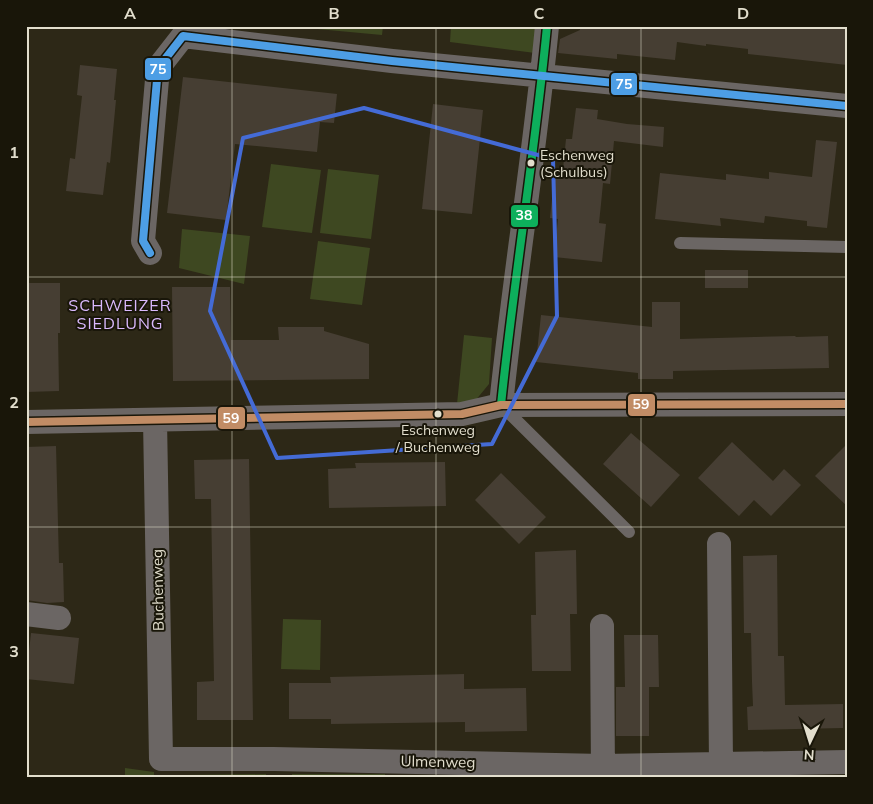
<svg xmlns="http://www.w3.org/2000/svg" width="873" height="804" font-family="Mulish,sans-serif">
<rect width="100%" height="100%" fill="#2d2817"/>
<path fill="#3e4821" d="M285,26H383L382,35Z
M451,26H538L535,53L450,42Z
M271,164L321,170L312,233L262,227Z
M328,169L379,175L371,239L320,233Z
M182,229L250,236L244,284L179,268Z
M318,241L370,248L362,305L310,299Z
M464,335L492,338L489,384L475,401L457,404Z
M283,619L321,620L320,670L281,669Z
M125,768L154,772V778H125Z
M266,774V778H183V775Z
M292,774H385V778H292Z"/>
<path fill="#463e33" d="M580,26H638L648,27V26H847V65L748,54V49L706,44V46L677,42L675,60L617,54V59L558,53L560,39L580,30Z
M80,65L117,69L114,100H116L110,163L107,162L103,195L66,191L70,158L75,159L82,96L77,95Z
M183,77L337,94L334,123L320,122L317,152L235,144L226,220L167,213Z
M433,104L483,110L472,214L422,209Z
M576,108L598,110L597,119L627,124L664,127L663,147L614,141L610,184L603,183L601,204L599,223L606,224L602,262L554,257L558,219L550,218L554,179H562L566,139H572Z
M816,140L837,142L827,228L807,226V221L765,216L764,223L720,218L721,226L655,219L660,173L726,180V174L769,179V172L812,177Z
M705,270H748V288H705Z
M26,283H60V333H58L59,391L26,392Z
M172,287H230L231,340H279L278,327H324V331L369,344V379L173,381Z
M652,302H680V339L795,336L796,337L828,336L829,368L673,371V379H638V373L536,362L541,315L652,327Z
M631,433L680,475L651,507L603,464Z
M732,442L773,481L784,469L801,485L771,516L754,500L739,516L698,478Z
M847,444V506L815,476Z
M56,446L59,563H63L64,602L47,603L26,600V447Z
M249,459L253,720H197V682L214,681L211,499H195L194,460Z
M445,462L446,506L329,508L328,469L356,468L355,463Z
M501,473L546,517L519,544L475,500Z
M576,550L577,614H570L571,671H532L531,615H536L535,552Z
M777,555L778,656H784L785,705L843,704V728L748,730L747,707L753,706L752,682L751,633H744L743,556Z
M31,633L79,638L74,684L26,679Z
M624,635H658L659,687H649V736H616V687H625Z
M464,674V689L526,688L527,731L465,732V722L331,724V719H289V683H331L330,677Z"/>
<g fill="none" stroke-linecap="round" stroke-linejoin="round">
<path stroke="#6b6664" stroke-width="12" d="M680,243L847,247
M501,405L629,532"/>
<path stroke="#6b6664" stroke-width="24" d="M150,253L143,241L158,68L183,36L392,61L847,106
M501,405C514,278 535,153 547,26
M155,420L161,759H274L603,766L847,762
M26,422L462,414L501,405L847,404
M719,544L721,764
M26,614L59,618
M602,626L603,778"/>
<defs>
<path id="bus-1" d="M501,405C514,278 535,153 547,26"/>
<path id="bus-2" d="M150,253L143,241L158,68L183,36L392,61L847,106"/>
<path id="bus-3" d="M26,422L462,414L501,405L847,404"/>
</defs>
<use href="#bus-1" stroke="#191609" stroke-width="11"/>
<use href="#bus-2" stroke="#191609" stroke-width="11"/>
<use href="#bus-3" stroke="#191609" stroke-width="11"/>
<use href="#bus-1" stroke="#0daf5c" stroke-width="8"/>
<use href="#bus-2" stroke="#4d9ee5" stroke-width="8"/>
<use href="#bus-3" stroke="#c18c65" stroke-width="8"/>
</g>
<path fill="none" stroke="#446bd6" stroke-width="4" stroke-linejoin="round" d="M364,108L553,159L557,316L492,444L277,458L210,311L243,138Z"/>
<path fill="none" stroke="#e2decd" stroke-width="1" stroke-opacity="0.55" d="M232,26V778M436,26V778M641,26V778M26,277H847M26,527H847"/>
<g fill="#e2decd" stroke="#191609" stroke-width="2">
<circle cx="531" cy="163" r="4.5"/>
<circle cx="438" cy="414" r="4.5"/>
</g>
<g text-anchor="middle" stroke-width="4" stroke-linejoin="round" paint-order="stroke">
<g font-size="14" fill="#e2decd" stroke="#191609" text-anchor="start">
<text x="540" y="160">Eschenweg<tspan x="540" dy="17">(Schulbus)</tspan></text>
<text x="438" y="435" text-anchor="middle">Eschenweg<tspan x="438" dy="17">/ Buchenweg</tspan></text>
</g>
<g font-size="15" fill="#e2decd" stroke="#191609">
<text transform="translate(158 590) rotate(-91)" y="5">Buchenweg</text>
<text transform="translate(438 762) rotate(1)" y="5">Ulmenweg</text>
</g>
<g font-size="16" letter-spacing="1" fill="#dab9fd" stroke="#191609">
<text x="120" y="311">SCHWEIZER<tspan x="120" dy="18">SIEDLUNG</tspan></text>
</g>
</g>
<g stroke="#191609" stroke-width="2">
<rect x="144" y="57" width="28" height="24" rx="5" fill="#4d9ee5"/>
<rect x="610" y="72" width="28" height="24" rx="5" fill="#4d9ee5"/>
<rect x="510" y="204" width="29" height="24" rx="5" fill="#0daf5c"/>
<rect x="627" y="393" width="29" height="24" rx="5" fill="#c18c65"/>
<rect x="217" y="406" width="29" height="24" rx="5" fill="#c18c65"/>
</g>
<g font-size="14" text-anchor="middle" font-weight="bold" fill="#fff">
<text x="158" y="74">75</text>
<text x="624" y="89">75</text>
<text x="524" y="220">38</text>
<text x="641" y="409">59</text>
<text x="231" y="423">59</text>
</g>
<rect width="873" height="804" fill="none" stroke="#191609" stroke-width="55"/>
<g transform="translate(810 742) rotate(184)" stroke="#191609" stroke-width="4" paint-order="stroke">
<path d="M0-4L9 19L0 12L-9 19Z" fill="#e2decd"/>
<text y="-8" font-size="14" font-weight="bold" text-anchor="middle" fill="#e2decd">N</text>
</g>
<rect x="28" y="28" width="818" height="748" fill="none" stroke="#e2decd" stroke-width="2"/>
<g font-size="16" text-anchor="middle" font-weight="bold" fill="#e2decd">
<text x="130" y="19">A</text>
<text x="334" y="19">B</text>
<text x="539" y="19">C</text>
<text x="743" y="19">D</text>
<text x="14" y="158">1</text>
<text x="14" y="408">2</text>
<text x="14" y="657">3</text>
</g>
</svg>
